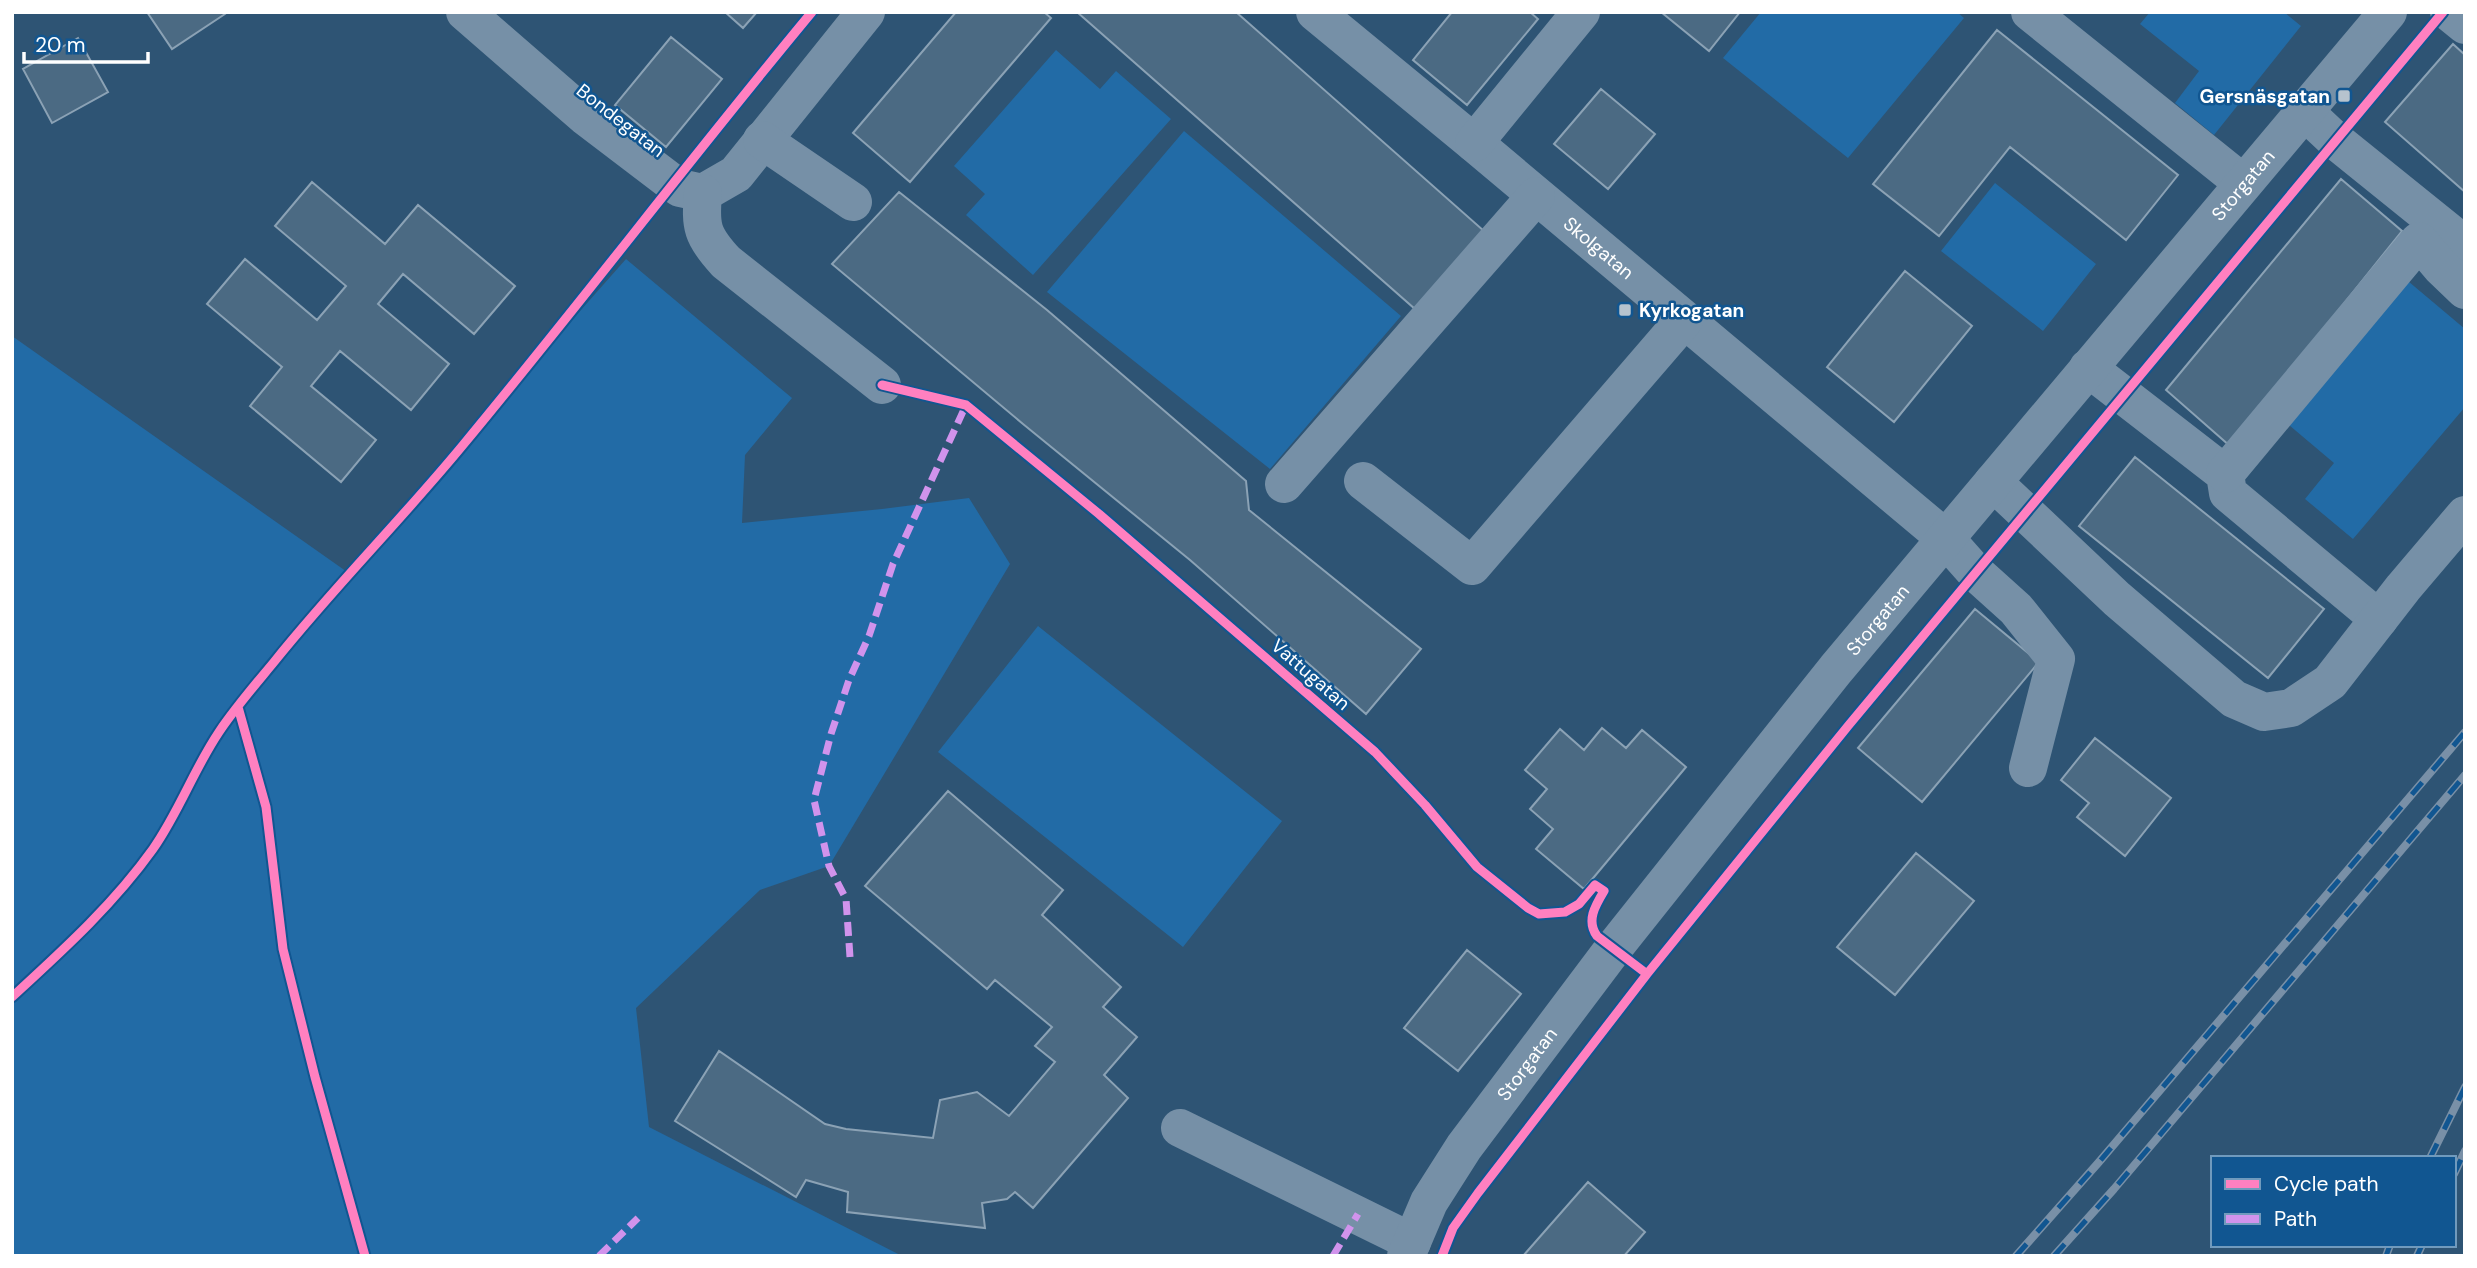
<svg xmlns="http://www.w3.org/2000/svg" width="2477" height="1268" font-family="'DM Sans',sans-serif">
<rect width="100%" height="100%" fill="#2e5474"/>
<path fill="#226ba6" d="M1761,12H1957L1964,18L1848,158L1723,58Z
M2150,12H2284L2301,26L2214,135L2175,103L2199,71L2140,24Z
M1056,50L1100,89L1116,71L1171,119L1033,275L966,215L985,194L954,166Z
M1184,131L1401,316L1270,469L1047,292Z
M1995,183L2096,264L2043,331L1941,251Z
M626,259L792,398L745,455L742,523L882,509L969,498L1010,564L829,866L760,890L636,1008L649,1127L902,1256H12V336L350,574L414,499Z
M2402,276L2465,329V407L2353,539L2305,499L2334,463L2282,419Z
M1038,626L1282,821L1183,947L938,752Z"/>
<path fill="#4b6a83" stroke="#8ba2b5" stroke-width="2" d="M147,12H224L225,14L172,49Z
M725,12H757L743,28Z
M956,12H1044L1051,18L910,182L853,133Z
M1077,12H1236L1484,231L1415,309Z
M1452,12H1530L1538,19L1467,105L1413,60Z
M1661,12H1740L1709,51Z
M1997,30L2178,175L2126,240L2010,147L1939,236L1873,184Z
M671,37L722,79L666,147L615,105Z
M78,38L108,92L52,123L23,69Z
M2453,44L2465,55V192L2385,122Z
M1601,89L1655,134L1608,189L1554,144Z
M2341,179L2402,231L2230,446L2166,390Z
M312,182L385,244L418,205L515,286L474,334L403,274L378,304L449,364L411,410L340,351L311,386L376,440L341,482L250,406L282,367L207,304L245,259L317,320L346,286L275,226Z
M899,192L1047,310L1246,481L1249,510L1421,649L1366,714L1190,560L1023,424L832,264Z
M1905,271L1972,326L1894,422L1827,367Z
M2135,457L2324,609L2268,678L2079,526Z
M1975,609L2039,662L1922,802L1858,748Z
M1602,728L1626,748L1642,730L1686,767L1584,889L1536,849L1553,829L1530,809L1547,789L1525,770L1560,729L1584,750Z
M2095,738L2171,798L2125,856L2077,817L2089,803L2061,780Z
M948,791L1063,890L1042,915L1121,987L1103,1007L1137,1037L1104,1075L1128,1098L1033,1208L1015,1192L1007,1199L982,1203L985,1228L847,1212L848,1192L806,1180L796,1197L675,1121L719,1051L825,1124L846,1129L933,1138L940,1100L977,1092L1009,1116L1055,1062L1035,1046L1052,1027L995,980L987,989L865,886Z
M1916,853L1974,901L1895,995L1837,947Z
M1467,950L1521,994L1458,1071L1404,1028Z
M1588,1182L1645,1232L1624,1256H1523Z"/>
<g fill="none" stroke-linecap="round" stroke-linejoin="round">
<g stroke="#7690a7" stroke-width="38">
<path d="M465,12L586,117L674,184L680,188L703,193L736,174L866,12"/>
<path id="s1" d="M1315,12L1474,143L1945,538L1976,573L2016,609L2056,659L2028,768"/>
<path d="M2030,12L2243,183"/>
<path d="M2449,12L2465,25"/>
<path d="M2304,111L2336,141L2465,245"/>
<path d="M762,140L853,202"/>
<path d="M1474,143L1581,12"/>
<path d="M703,193C700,227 702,236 726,262L882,385"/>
<path d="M2088,368L2225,474L2228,493L2379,619"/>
<path d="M2225,474L2419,241L2441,267L2465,290"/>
<path d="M1363,481L1472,566L1684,320"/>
<path d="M1993,482L2117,599L2234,699L2264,712L2291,708L2330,682L2403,588L2465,515"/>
<path d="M1284,484L1536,196"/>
<path d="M1180,1128L1412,1242"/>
<path id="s2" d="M1406,1256L1429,1202L1464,1147L1613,949L1836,669L2388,12"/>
</g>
<defs>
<path id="rail" d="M2430,1158L2465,1087
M2454,1174L2465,1151
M2016,1256L2099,1162L2465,732
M2054,1256L2114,1189L2465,775
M2386,1256L2390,1245
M2417,1256L2422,1245"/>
</defs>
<use href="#rail" stroke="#7990a7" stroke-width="8"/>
<use href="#rail" stroke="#115691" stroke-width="5" stroke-dasharray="16" stroke-linecap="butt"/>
<path stroke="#d193ec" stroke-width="7" stroke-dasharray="14 7" stroke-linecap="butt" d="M850,957L846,899L829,866L814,800L831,734L849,680L869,636L893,564L966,405
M599,1256L638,1218
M1333,1256L1358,1214"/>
<defs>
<path id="cycleway" d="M882,385L966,405L1099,514L1375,752L1425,805L1477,867L1528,908L1539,914L1565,912L1579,904L1595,885L1604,891C1595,906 1586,921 1597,936L1647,974
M238,707L266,807L283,949L315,1077L365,1256
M12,997C62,951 113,905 153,849C179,812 194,769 219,732C235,708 255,685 274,662C334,587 402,519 463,445C581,303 693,155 812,12
M1442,1256L1453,1228L1478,1193L1647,974L1848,726L2443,12"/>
</defs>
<use href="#cycleway" stroke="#115691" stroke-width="13"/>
<use href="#cycleway" stroke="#ff80c0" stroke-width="9"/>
</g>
<g fill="#b6c3ce" stroke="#115691" stroke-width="2.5">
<rect x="2337" y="89" width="14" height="14" rx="3.5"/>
<rect x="1618" y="303" width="14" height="14" rx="3.5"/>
</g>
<g text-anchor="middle" stroke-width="5" stroke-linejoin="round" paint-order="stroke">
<g font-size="19" font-weight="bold" fill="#fff" stroke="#115691" text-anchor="end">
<text x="2330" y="103">Gersnäsgatan</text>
<text x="1639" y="317" text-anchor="start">Kyrkogatan</text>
</g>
<g font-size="19" fill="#fff" stroke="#115691">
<text transform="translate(621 120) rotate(38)" y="7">Bondegatan</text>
<text dy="7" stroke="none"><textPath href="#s2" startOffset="1362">Storgatan</textPath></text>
<text dy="7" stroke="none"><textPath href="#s1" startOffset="369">Skolgatan</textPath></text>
<text dy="7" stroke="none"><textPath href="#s2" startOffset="794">Storgatan</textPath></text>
<text transform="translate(1311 674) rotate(41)" y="7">Vattugatan</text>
<text dy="7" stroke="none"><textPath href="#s2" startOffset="228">Storgatan</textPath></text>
</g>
</g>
<rect width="2477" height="1268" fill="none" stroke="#ffffff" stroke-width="28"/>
<rect x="2211" y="1156" width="245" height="91" fill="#115691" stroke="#709abd" stroke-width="2"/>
<rect x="2225" y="1179" width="35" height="10" fill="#ff80c0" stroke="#709abd" stroke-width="2"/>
<text x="2274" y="1191" font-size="21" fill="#ffffff">Cycle path</text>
<rect x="2225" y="1214" width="35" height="10" fill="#d193ec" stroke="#709abd" stroke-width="2"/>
<text x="2274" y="1226" font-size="21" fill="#ffffff">Path</text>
<path d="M24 52v10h124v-10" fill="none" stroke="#ffffff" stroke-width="3.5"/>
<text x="35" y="52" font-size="21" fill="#ffffff" stroke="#115691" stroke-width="5" paint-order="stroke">20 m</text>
</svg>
